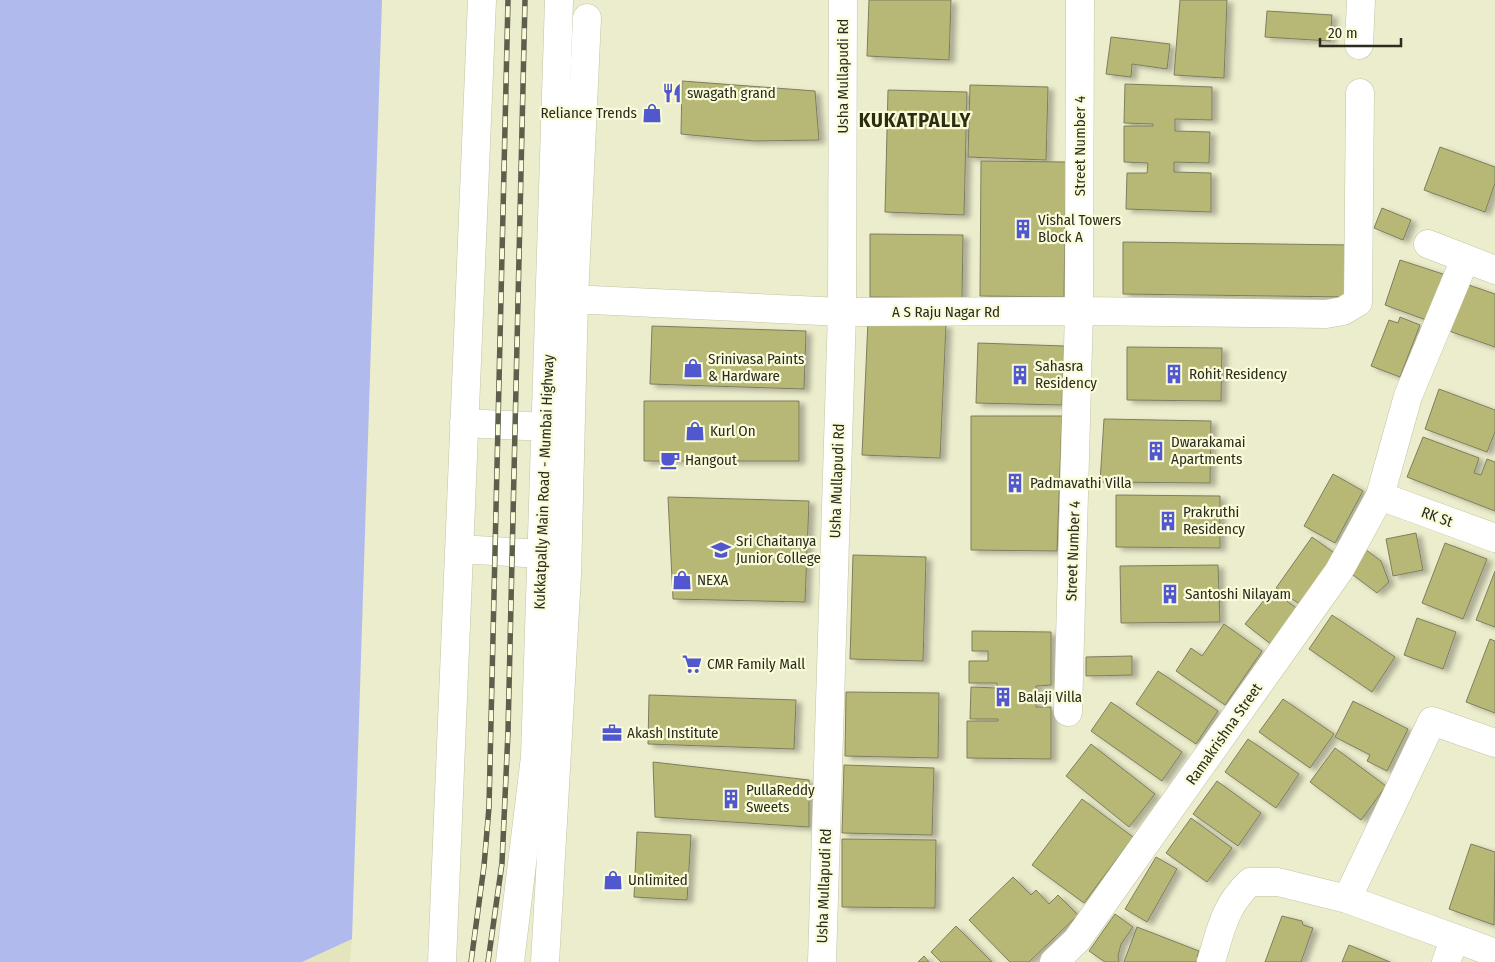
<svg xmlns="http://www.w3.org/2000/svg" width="1495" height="962" font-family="'Fira Sans Condensed',sans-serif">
<defs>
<filter id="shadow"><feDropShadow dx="5.5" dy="3" stdDeviation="2.5" flood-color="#0004"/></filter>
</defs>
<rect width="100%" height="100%" fill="#ecedcc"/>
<path fill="#e4e5bc" d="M352,939L350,962H302Z"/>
<path fill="#b0baec" d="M0,0H382L352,939L302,962H0Z"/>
<path fill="#b7b875" stroke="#7d7e60" filter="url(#shadow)" d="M869,0H951L949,60L867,56Z
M1180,0H1227L1224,78L1174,75Z
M1267,11L1332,15L1330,41L1265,37Z
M1111,37L1170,44L1167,69L1132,64L1131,77L1106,74Z
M682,81L815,91L819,140L754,141L681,134Z
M1125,84L1212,87V120L1175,119V131L1210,132L1209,163L1174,162V172L1211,173V212L1126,209L1127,173H1147L1148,163L1124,162V126H1153V124L1124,123Z
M970,85L1048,87L1046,160L968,157Z
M888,90L967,92L964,215L885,212Z
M1440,147L1495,167V183L1485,212L1424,190Z
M981,161L1066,162L1064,297L980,296Z
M1382,208L1411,220L1403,240L1374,228Z
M870,234L963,235L962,298L870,297Z
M1123,242L1348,245V297L1123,294Z
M1400,260L1449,276L1429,321L1385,305Z
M1466,284L1495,294V347L1449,331Z
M1400,317L1420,325L1400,377L1371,366L1389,320L1398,323Z
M868,321L946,325L940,458L862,455Z
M652,326L806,331L804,389L650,384Z
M978,343L1064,346L1062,405L976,403Z
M1127,347L1222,348L1221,401L1127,400Z
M1439,389L1495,410V432L1487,452L1425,429Z
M644,401H799V461H644Z
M971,416H1062L1057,551L971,550Z
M1104,419L1211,421L1210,483L1100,482Z
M1423,437L1479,458L1474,473L1481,475L1487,459L1495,462V511L1407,477Z
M1333,474L1363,491L1335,543L1304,526Z
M1116,495L1220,496V548L1116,547Z
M668,497L809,501L805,602L673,599Z
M1416,533L1423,570L1393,576L1386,539Z
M1312,537L1340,557L1304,607L1276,588Z
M1445,543L1487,559L1463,619L1422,603Z
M1365,549L1381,561L1389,582L1377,593L1349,572Z
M853,555L926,557L923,661L850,659Z
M1218,565L1220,622L1121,623L1120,566Z
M1495,571V627L1476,620Z
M1272,590L1299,610L1272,645L1245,624Z
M1332,615L1395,657L1372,692L1309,649Z
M1417,618L1456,632L1443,669L1404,655Z
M1224,624L1262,651L1225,705L1176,671L1191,648L1202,656Z
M972,631L1051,632V685L1036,686V707H1051V759L967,758V721H998V719H970L971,687L997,688V683H969V661H988V651H972Z
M1490,639L1495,641V713L1466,702Z
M1132,656V675L1086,676V657Z
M1158,671L1218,711L1196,744L1136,704Z
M846,692L939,693L938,758L845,756Z
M649,695L796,700L794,749L648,744Z
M1283,699L1334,734L1310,768L1259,732Z
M1353,701L1408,729L1387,771L1367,761L1370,755L1335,737Z
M1111,702L1182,752L1162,781L1091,731Z
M1248,739L1299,774L1276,808L1225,772Z
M1091,744L1155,794L1129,827L1066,776Z
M1335,748L1386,786L1361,820L1310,782Z
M653,762L809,780V827L655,817Z
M844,765L934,768L932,835L842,833Z
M1217,781L1261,813L1238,846L1193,814Z
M1082,799L1133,837L1084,903L1032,865Z
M1191,818L1232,848L1207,882L1166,853Z
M637,832L691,835L687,900L634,897Z
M842,839L936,840L935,908L842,907Z
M1471,844L1495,852L1494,925L1449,909Z
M1156,857L1177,869L1147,922L1125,909Z
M1013,877L1031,895L1036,890L1049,904L1058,895L1078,915L1029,962H1010L969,920Z
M1115,914L1133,927L1121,944L1118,956L1119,962H1105L1089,951Z
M1282,916L1302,921L1303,925L1313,928L1301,962H1265Z
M956,926L992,962H941L931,952Z
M1137,927L1199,951L1197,957L1201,958L1200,962H1124Z
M1349,945L1390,962H1342Z
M924,956L929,962H918Z"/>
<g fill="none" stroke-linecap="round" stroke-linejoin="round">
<defs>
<path id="minor" d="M1359,45L1361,0
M1428,244L1495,270
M550,298L842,312L1079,311L1326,314L1343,311L1358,302L1360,93
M1380,496L1495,538
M1068,712L1079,311L1080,0
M1495,743L1432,721L1347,899L1495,953
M545,962L567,575L574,299L587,18
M822,962L842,312L843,0
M1054,962L1077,940L1339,571L1380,496L1408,396L1465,259
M1211,962C1221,929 1224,907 1250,882H1278L1347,899
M1446,962L1455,938"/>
<path id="trunk" d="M464,423L547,427
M459,549L542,554
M442,962L482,0
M510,962L535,757L559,0"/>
</defs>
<use href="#minor" stroke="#c3c4a4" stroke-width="29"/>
<use href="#trunk" stroke="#c3c4a4" stroke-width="29"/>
<use href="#minor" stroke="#fff" stroke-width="28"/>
<use href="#trunk" stroke="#fff" stroke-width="28"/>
<defs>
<path id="rail" d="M471,962L484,866L489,807L508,0
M488,962L502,863L508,732L525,0"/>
</defs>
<use href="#rail" stroke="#5d5e4c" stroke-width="5.5"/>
<use href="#rail" stroke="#f9fbd9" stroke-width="4" stroke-dasharray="11" stroke-linecap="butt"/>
</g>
<defs>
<symbol id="restaurant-bare" viewBox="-9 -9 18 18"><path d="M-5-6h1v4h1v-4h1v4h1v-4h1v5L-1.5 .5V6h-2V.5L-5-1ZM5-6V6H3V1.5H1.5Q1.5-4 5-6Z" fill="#5157ce" stroke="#f9fbd9" stroke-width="2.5" paint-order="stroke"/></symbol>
<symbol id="shop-bare" viewBox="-9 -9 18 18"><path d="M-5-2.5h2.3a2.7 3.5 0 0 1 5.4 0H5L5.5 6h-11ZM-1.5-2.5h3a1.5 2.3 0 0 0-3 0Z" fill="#5157ce" stroke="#f9fbd9" stroke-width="2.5" paint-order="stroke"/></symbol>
<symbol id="building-bare" viewBox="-9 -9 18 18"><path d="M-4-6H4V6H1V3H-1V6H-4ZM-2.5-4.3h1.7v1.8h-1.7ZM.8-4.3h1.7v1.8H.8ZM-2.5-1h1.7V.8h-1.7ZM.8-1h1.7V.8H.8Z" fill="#5157ce" stroke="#f9fbd9" stroke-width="2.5" paint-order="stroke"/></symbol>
<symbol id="cafe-bare" viewBox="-9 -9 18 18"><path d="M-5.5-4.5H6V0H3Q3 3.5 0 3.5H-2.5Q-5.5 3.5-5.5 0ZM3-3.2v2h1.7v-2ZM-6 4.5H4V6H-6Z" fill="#5157ce" stroke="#f9fbd9" stroke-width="2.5" paint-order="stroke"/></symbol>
<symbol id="university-bare" viewBox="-9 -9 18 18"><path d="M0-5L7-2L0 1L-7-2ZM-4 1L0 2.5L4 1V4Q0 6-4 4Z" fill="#5157ce" stroke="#f9fbd9" stroke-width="2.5" paint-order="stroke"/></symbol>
<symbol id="supermarket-bare" viewBox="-9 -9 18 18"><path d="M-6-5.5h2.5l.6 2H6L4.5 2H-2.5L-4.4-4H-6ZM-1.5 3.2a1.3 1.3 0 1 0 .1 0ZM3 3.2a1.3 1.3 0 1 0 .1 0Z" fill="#5157ce" stroke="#f9fbd9" stroke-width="2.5" paint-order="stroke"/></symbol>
<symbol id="office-bare" viewBox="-9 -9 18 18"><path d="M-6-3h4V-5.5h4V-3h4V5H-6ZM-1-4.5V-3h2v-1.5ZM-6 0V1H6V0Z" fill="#5157ce" stroke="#f9fbd9" stroke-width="2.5" paint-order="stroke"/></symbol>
</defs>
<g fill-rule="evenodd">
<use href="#restaurant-bare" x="658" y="79" width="28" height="28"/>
<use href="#shop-bare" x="638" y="99" width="28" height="28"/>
<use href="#building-bare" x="1009" y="215" width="28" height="28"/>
<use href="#shop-bare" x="679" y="354" width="28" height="28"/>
<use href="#building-bare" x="1160" y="360" width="28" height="28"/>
<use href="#building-bare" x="1006" y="361" width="28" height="28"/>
<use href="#shop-bare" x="681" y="417" width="28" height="28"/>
<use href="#building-bare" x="1142" y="437" width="28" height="28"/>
<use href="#cafe-bare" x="656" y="446" width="28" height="28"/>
<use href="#building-bare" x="1001" y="469" width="28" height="28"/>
<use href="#building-bare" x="1154" y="507" width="28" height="28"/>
<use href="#university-bare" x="707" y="536" width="28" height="28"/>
<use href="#shop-bare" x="668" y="566" width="28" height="28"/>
<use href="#building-bare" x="1156" y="580" width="28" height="28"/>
<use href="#supermarket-bare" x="678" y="650" width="28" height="28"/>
<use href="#building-bare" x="989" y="683" width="28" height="28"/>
<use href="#office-bare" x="598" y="719" width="28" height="28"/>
<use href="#building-bare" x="717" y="785" width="28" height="28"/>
<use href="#shop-bare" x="599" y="866" width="28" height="28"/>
</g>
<g text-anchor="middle" stroke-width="4.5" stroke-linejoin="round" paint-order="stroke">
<g font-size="15" fill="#2b2c1f" stroke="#f9fbd9">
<text transform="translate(843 76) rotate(-90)" y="5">Usha Mullapudi Rd</text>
<text transform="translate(1080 146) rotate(-90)" y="5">Street Number 4</text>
<text x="946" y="317">A S Raju Nagar Rd</text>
<text transform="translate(837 481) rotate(-88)" y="5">Usha Mullapudi Rd</text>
<text transform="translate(544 482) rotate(-88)" y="5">Kukkatpally Main Road - Mumbai Highway</text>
<text transform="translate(1437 517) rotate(20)" y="5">RK St</text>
<text transform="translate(1073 551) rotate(-88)" y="5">Street Number 4</text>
<text transform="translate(1224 734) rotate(-55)" y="5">Ramakrishna Street</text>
<text transform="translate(824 886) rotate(-88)" y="5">Usha Mullapudi Rd</text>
</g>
<g font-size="15" fill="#2b2c1f" stroke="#f9fbd9" text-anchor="start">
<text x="687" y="98">swagath grand</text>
<text x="637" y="118" text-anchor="end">Reliance Trends</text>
<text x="1038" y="225">Vishal Towers<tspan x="1038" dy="17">Block A</tspan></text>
<text x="708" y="364">Srinivasa Paints<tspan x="708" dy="17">&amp; Hardware</tspan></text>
<text x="1035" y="371">Sahasra<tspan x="1035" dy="17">Residency</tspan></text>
<text x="1189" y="379">Rohit Residency</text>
<text x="710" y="436">Kurl On</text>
<text x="1171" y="447">Dwarakamai<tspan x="1171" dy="17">Apartments</tspan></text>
<text x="685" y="465">Hangout</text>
<text x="1030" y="488">Padmavathi Villa</text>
<text x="1183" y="517">Prakruthi<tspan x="1183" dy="17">Residency</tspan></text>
<text x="736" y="546">Sri Chaitanya<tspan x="736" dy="17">Junior College</tspan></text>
<text x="697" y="585">NEXA</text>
<text x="1185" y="599">Santoshi Nilayam</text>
<text x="707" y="669">CMR Family Mall</text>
<text x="1018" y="702">Balaji Villa</text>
<text x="627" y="738">Akash Institute</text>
<text x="746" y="795">PullaReddy<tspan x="746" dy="17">Sweets</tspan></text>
<text x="628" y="885">Unlimited</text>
</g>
<g font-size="20" font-weight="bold" letter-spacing="1" fill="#2c2c10" stroke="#f9fbd9">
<text x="915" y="127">KUKATPALLY</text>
</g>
</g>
<path d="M1320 38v8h81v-8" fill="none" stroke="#2b2c1f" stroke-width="2.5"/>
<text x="1328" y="38" font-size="15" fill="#2b2c1f" stroke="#f9fbd9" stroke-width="4" paint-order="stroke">20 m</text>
</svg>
